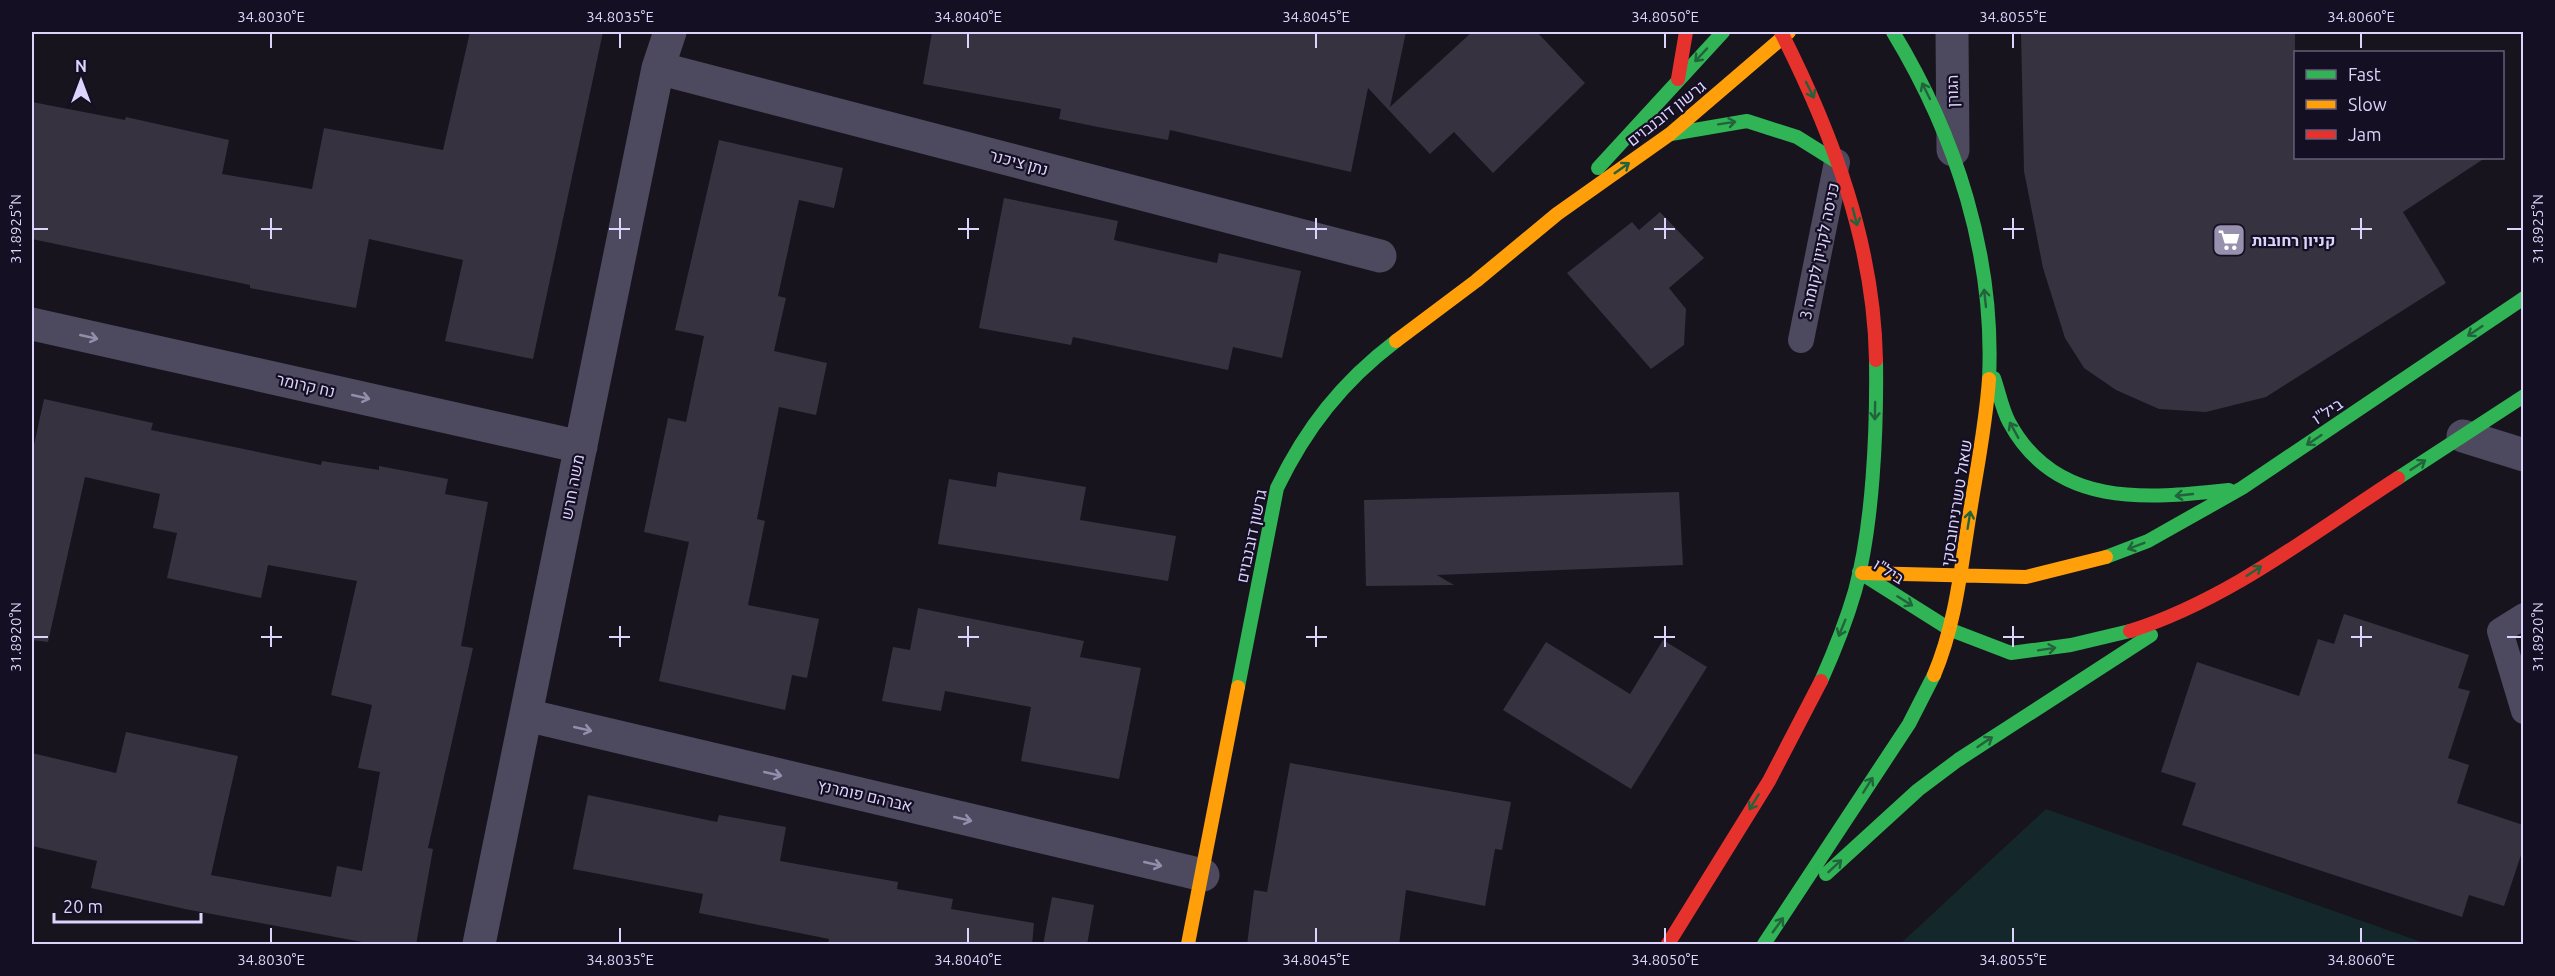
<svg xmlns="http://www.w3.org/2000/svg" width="2555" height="976" font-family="Ubuntu,Heebo,sans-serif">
<rect width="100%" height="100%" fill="#17141e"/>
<path fill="#14272a" d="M2046,809L2427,944H1900Z"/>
<path fill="#363240" d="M470,32H603L533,359L445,341L463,260L369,239L356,308L250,288V285L32,239V102L125,120L126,117L229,140L222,174L312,189L324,128L443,150Z
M932,32H1406L1390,107L1472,32H1537L1585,83L1493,173L1454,132L1430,154L1368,88L1351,172L1170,130L1168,140L1098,127L1059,119L1061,109L923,84Z
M2021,32H2295V158H2485L2403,212L2446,283L2266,397L2206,412L2159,409L2116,390L2084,368L2065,338L2043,268L2024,171Z
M719,140L843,168L834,208L799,200L778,296L786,298L774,351L827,363L816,415L779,407L757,519L765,521L748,605L819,619L807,678L792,675L785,710L659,681L689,542L644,532L668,418L686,422L704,336L675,330Z
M1004,198L1118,221L1114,240L1217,263L1219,253L1301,271L1282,358L1233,347L1228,370L1073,337L1071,345L979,328Z
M1660,212L1704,258L1669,288L1686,309L1684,345L1651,369L1567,273L1632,222L1639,230Z
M44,399L153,423L151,430L321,465L322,461L379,470V466L448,479L445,494L488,502L461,646L473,648L428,848L433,849L416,945H378L185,909L91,888L97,861L32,846V753L116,773L126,732L238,756L211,875L331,897L337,866L362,871L380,772L358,768L372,705L331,695L357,581L268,565L261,598L167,578L177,533L153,528L160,494L85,477L48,642L32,640V454Z
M998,472L1086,487L1080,520L1176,536L1168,581L938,544L949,479L996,487Z
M1679,492L1683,565L1437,575L1454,585L1366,586L1364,500Z
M918,608L1084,641L1080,657L1141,668L1119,779L1021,761L1031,707L945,691L941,711L882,701L893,647L910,650Z
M2344,614L2469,655L2458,688L2470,691L2448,758L2469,765L2457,803L2523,825V849L2504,906L2469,895L2462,917L2182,825L2196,783L2161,772L2197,662L2299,696L2318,639L2334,644Z
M1663,640L1707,667L1631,789L1503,710L1546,642L1630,694Z
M1290,763L1511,802L1502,850L1495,849L1485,906L1406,890L1399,945H1247L1254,890L1267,892Z
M588,795L717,822L719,815L786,827L780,861L898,882L897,889L953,899L951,909L1034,923L1032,945H828L829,939L699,913L703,894L573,869Z
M1052,897L1094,905L1087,945H1043Z"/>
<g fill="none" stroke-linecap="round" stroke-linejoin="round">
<path stroke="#4d495e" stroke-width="26" d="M1801,340L1837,162
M2524,616L2500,631L2524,711"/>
<path stroke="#4d495e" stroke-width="33" d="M1952,32L1953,150
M658,68L1380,256
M32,324L581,447
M2463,436L2524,455
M526,715L1203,875
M479,944L658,68L670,32"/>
<path stroke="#30b455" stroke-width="14" d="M1893,32C1956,136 1995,256 1989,379
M1671,134L1747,121L1797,137L1837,162
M1598,168L1723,32
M1994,378C1999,392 2002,409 2009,422C2055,508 2145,499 2229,490
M2398,478L2524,396
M2106,557L2148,541L2242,488L2524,298
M1859,572L1951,630L2011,653L2071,645L2130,631
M1821,681C1834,652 1846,622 1855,591C1873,525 1877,430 1876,360
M1238,687L1277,488C1306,428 1342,382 1396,341
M1826,874L1918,790L1958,760L2151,635
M1764,944L1909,724L1934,675"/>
<path stroke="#ff9f0a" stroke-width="14" d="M1396,341L1476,281L1557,214L1670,134L1789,32
M1862,573L2026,577L2106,557
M1934,675C1956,623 1961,567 1970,512C1977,468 1986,424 1989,379
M1188,944L1238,687"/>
<path stroke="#e5322d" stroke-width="14" d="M1781,32C1833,135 1874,244 1876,360
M1678,79L1686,32
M2130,631C2228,600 2313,533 2398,478
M1668,944L1769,781L1821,681"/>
</g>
<defs><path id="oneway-shaft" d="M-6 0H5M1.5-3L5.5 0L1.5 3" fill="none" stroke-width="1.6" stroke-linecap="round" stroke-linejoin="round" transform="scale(1.5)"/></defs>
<g stroke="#22623c">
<use href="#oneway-shaft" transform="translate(1701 55) rotate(133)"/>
<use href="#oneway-shaft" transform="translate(1810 90) rotate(64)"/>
<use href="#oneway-shaft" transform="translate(1926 91) rotate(-116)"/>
<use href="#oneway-shaft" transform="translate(1727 123) rotate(-9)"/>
<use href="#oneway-shaft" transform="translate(1622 168) rotate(-35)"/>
<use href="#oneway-shaft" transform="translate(1855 217) rotate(75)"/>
<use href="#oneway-shaft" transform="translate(1985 298) rotate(-96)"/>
<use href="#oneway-shaft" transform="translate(2475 331) rotate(146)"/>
<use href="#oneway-shaft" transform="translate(1875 411) rotate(91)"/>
<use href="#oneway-shaft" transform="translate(2014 430) rotate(-119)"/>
<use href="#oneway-shaft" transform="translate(2314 440) rotate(146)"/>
<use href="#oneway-shaft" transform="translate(2418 465) rotate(-33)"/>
<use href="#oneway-shaft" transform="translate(2184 495) rotate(174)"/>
<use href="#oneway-shaft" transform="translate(1969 520) rotate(-81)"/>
<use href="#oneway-shaft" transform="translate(2136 546) rotate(159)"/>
<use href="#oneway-shaft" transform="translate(2254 571) rotate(-33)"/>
<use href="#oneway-shaft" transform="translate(1905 601) rotate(32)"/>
<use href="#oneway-shaft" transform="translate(1842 628) rotate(112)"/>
<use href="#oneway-shaft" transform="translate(2047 649) rotate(-9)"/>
<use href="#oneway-shaft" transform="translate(1985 742) rotate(-34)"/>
<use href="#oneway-shaft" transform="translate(1868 785) rotate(-58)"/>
<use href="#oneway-shaft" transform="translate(1754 802) rotate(121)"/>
<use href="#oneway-shaft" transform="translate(1835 866) rotate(-43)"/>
<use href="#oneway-shaft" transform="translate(1778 925) rotate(-54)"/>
</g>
<g stroke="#948ead">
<use href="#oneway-shaft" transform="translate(89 337) rotate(13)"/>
<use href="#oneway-shaft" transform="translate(361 397) rotate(13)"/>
<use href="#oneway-shaft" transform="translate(583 729) rotate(13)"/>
<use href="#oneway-shaft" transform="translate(773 774) rotate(13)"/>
<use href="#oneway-shaft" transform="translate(963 819) rotate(13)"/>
<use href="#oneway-shaft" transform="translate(1153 864) rotate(13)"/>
</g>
<path fill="none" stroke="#dcd4fc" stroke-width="2" d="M271,33V48M620,33V48M968,33V48M1316,33V48M1665,33V48M2013,33V48M2361,33V48M271,218V239M620,218V239M968,218V239M1316,218V239M1665,218V239M2013,218V239M2361,218V239M33,229H48M261,229H282M609,229H630M958,229H979M1306,229H1327M1654,229H1675M2003,229H2024M2351,229H2372M2507,229H2522M271,626V647M620,626V647M968,626V647M1316,626V647M1665,626V647M2013,626V647M2361,626V647M33,637H48M261,637H282M609,637H630M958,637H979M1306,637H1327M1654,637H1675M2003,637H2024M2351,637H2372M2507,637H2522M271,928V943M620,928V943M968,928V943M1316,928V943M1665,928V943M2013,928V943M2361,928V943"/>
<defs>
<symbol id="supermarket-square" viewBox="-11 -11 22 22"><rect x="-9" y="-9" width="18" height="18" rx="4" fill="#9791ae" stroke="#150f23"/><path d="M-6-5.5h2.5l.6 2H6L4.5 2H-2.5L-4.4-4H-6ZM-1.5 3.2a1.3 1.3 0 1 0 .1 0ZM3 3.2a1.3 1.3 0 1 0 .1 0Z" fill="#fff"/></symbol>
</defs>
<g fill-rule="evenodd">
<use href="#supermarket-square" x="2210" y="221" width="38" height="38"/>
</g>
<g text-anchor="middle" stroke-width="4.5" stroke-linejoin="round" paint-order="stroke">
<g font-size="16" fill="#dcd4fc" stroke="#150f23">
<text transform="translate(1952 91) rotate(-91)" y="6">הגורן</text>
<text transform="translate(1666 113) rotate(-38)" y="6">גרשון דובנבוים</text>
<text transform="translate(1019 162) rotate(15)" y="6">נתן ציכנר</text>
<text transform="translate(1819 251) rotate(-78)" y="6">כניסה לקניון לקומה 3</text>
<text transform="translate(306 385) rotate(13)" y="6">נח קרומר</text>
<text transform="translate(2327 411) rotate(-34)" y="6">ביל"ו</text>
<text transform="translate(572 487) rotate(-79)" y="6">משה חרש</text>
<text transform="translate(1956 503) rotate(-81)" y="6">שאול טשרניחובסקי</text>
<text transform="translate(1251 536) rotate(-78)" y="6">גרשון דובנבוים</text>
<text transform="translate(1889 571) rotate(32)" y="6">ביל"ו</text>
<text transform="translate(865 795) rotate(13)" y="6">אברהם פומרנץ</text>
</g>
<g font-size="16" font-weight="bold" fill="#dcd4fc" stroke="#150f23" text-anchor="start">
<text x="2252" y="246">קניון רחובות</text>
</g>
</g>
<rect width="2555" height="976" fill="none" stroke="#150f23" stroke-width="66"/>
<rect x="2294" y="51" width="210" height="108" fill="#150f23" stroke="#655e7a" stroke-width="1.5"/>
<rect x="2306" y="70" width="30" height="9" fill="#30b455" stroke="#655e7a" stroke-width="1.5"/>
<text x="2348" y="81" font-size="18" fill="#dcd4fc">Fast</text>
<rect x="2306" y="100" width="30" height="9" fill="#ff9f0a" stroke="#655e7a" stroke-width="1.5"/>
<text x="2348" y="111" font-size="18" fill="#dcd4fc">Slow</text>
<rect x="2306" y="130" width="30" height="9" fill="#e5322d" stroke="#655e7a" stroke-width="1.5"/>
<text x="2348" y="141" font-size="18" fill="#dcd4fc">Jam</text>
<g transform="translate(81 81)" stroke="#150f23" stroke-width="4.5" paint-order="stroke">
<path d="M0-4.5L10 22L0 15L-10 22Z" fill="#dcd4fc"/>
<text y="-9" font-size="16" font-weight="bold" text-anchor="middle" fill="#dcd4fc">N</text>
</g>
<path d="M54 913v9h147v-9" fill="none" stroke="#dcd4fc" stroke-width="3"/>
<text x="63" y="913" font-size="18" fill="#dcd4fc" stroke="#150f23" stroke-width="4.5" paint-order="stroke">20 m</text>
<rect x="33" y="33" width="2489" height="910" fill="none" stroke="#dcd4fc" stroke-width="2"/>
<g font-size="15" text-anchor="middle" fill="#dcd4fc">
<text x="271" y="22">34.8030°E</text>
<text x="620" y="22">34.8035°E</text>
<text x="968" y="22">34.8040°E</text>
<text x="1316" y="22">34.8045°E</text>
<text x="1665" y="22">34.8050°E</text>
<text x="2013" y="22">34.8055°E</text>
<text x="2361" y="22">34.8060°E</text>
<text transform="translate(16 229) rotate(-90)" y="5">31.8925°N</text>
<text transform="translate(2538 229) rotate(-90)" y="5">31.8925°N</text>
<text transform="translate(16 637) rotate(-90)" y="5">31.8920°N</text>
<text transform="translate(2538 637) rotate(-90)" y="5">31.8920°N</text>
<text x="271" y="965">34.8030°E</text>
<text x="620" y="965">34.8035°E</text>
<text x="968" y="965">34.8040°E</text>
<text x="1316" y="965">34.8045°E</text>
<text x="1665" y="965">34.8050°E</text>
<text x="2013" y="965">34.8055°E</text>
<text x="2361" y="965">34.8060°E</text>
</g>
</svg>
